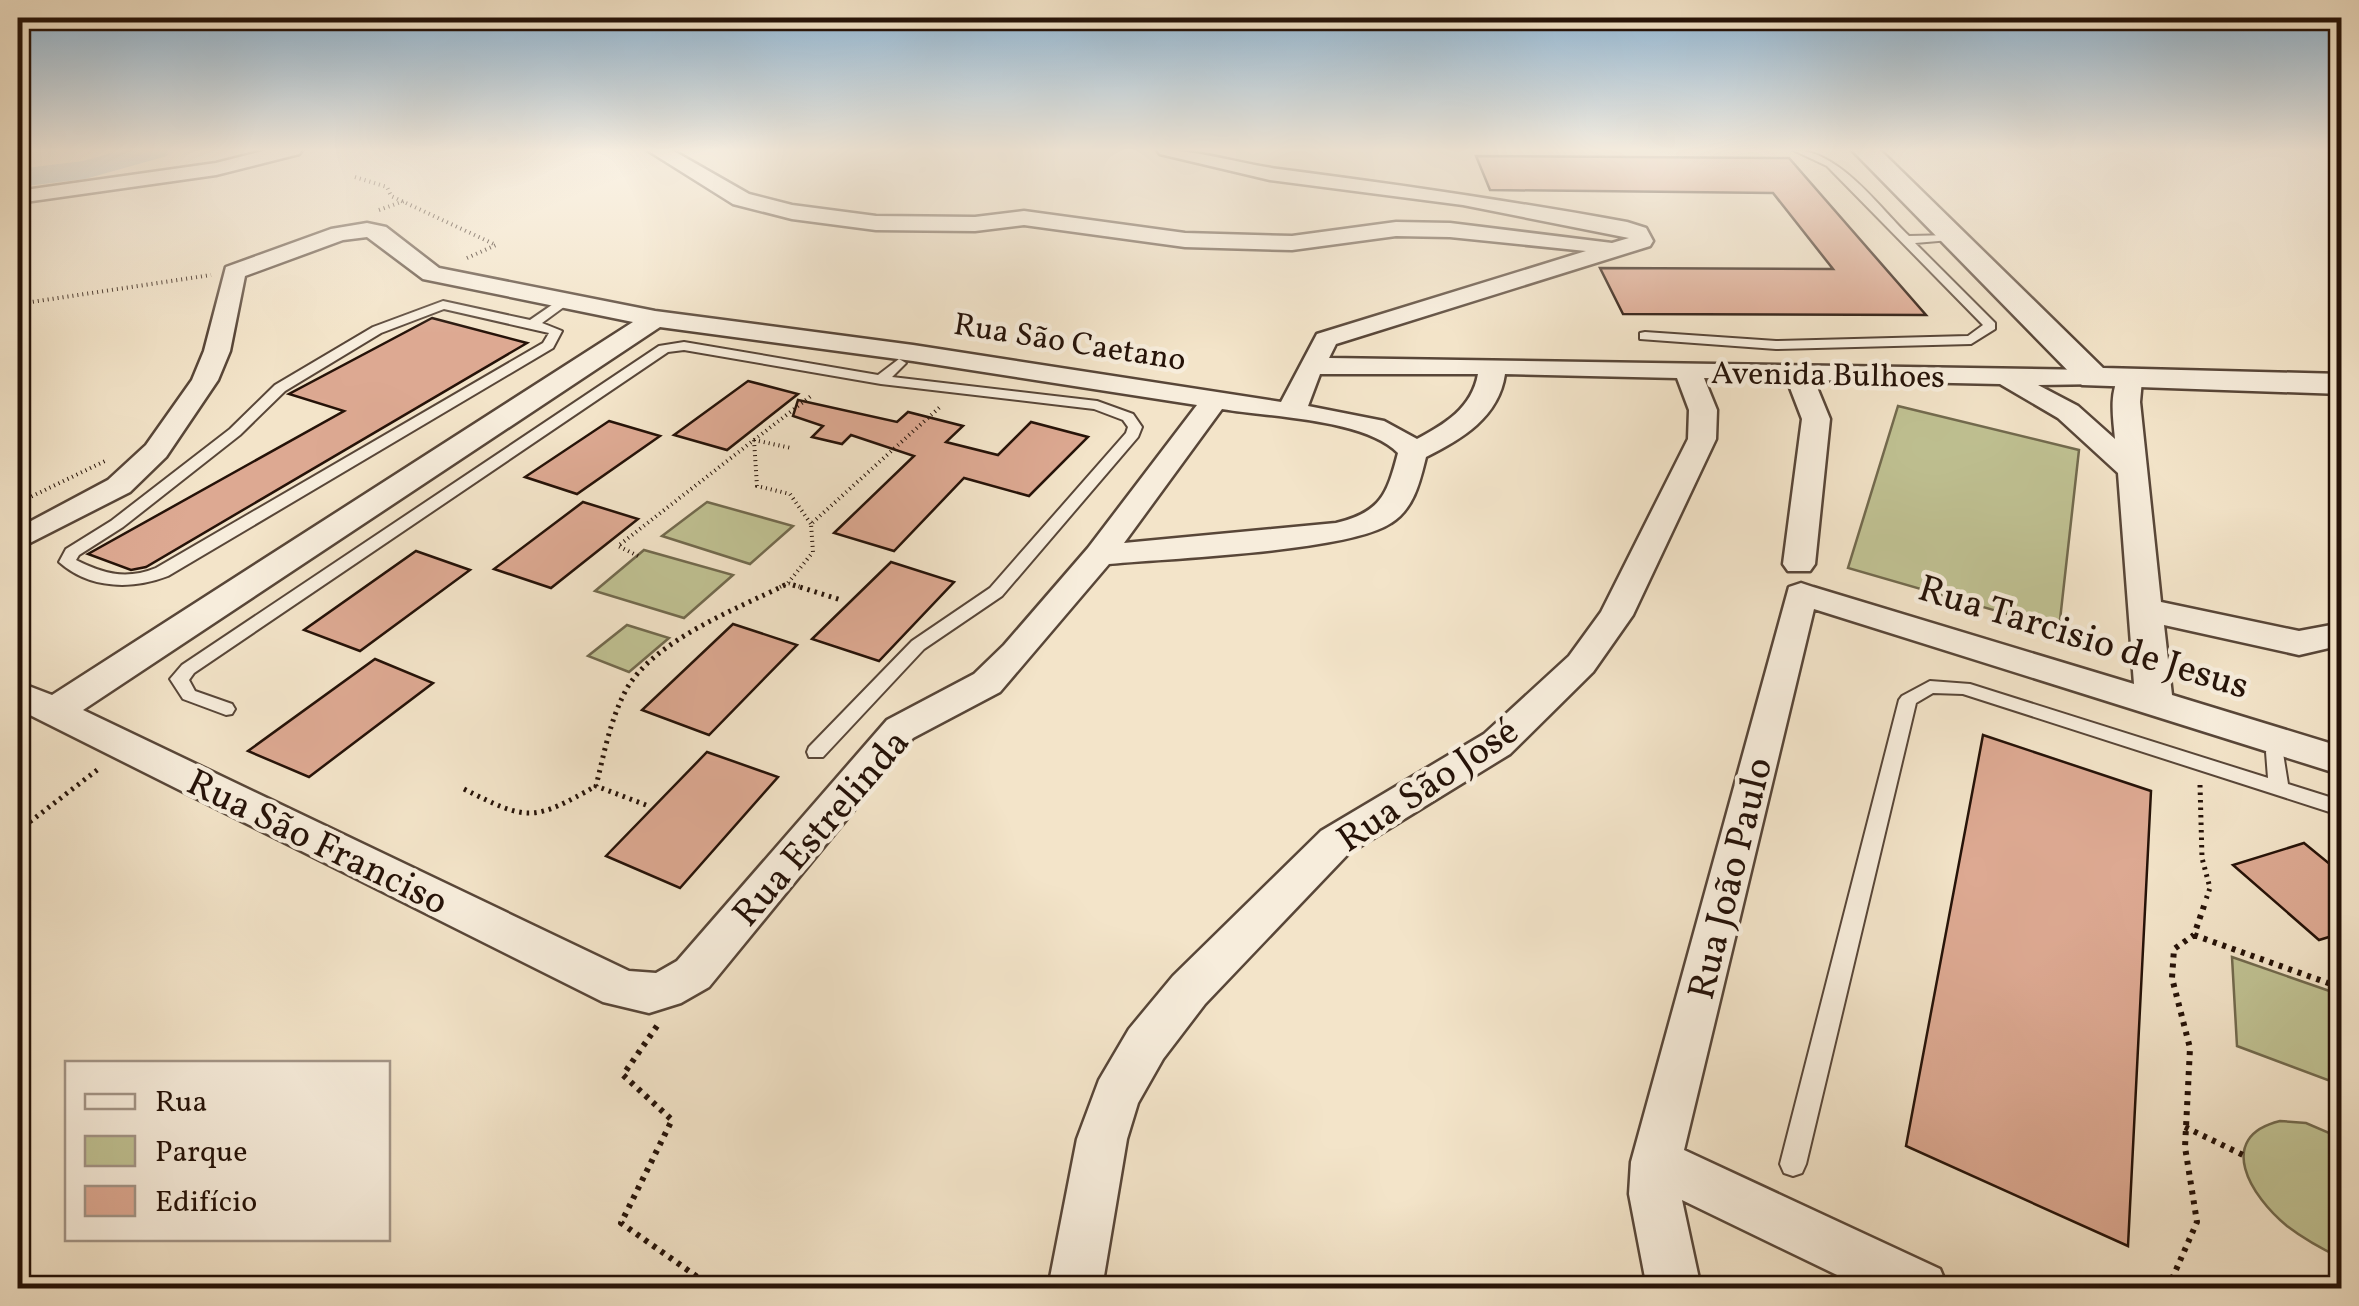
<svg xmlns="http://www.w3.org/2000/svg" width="2359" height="1306" font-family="Vollkorn,serif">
<rect width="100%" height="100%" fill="#f3e4c9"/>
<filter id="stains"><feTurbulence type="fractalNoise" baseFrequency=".002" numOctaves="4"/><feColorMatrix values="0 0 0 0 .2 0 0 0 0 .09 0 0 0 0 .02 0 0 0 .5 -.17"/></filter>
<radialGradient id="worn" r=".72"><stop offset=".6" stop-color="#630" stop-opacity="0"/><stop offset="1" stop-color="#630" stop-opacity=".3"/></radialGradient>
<path fill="#c0c293" stroke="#726a4e" stroke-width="2.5" d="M1898,406L2079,450L2059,629L1848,568Z
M707,502L793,526L750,564L662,536Z
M644,550L733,575L684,618L595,591Z
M627,625L669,638L629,672L588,656Z
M2232,957L2341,995V1085L2237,1046Z
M2280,1121L2306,1123L2341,1138V1258C2322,1249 2304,1239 2287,1226C2251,1197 2214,1137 2280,1121Z"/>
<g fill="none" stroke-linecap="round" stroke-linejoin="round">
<path fill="#a3bbc2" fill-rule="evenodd" d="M122,150H171L167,156L85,179L18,187V169L83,161Z"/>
</g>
<path fill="#dda992" stroke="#251208" stroke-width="2.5" d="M1476,156L1789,158L1926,315L1623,314L1600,268L1833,269L1773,193L1490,190Z
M432,318L527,343L146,567L131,570L88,554L344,411L289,394Z
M748,381L798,394L727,450L674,435Z
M798,400L897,422L908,412L963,426L946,442L998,455L1031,422L1088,437L1029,496L964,478L894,551L834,533L914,456L851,435L842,444L812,437L823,426L793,416Z
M609,421L660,436L577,494L525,477Z
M583,502L638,519L551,588L494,569Z
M416,551L470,570L360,651L304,630Z
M891,562L954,582L879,661L812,639Z
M733,624L797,645L709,735L642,710Z
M375,659L433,683L309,777L248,751Z
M1983,735L2151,791L2128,1246L1906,1146Z
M707,752L778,777L680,888L606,856Z
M2304,843L2342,874V933L2319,940L2233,865Z"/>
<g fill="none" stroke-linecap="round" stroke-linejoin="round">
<defs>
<path id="service" d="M1793,150C1839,150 1878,206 1909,236L1954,235L1956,237L1950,240L1915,243L1995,323V329L1971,344L1776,349L1640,339V333L1645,332L1776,341L1968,336L1983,325L1827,166Z
M562,298L572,301L542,323L562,331L553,348L168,576C132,590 89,589 59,562L66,549L111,521L230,429L275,385L373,327L443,301L530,320ZM444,309L549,333L543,343L156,568C126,580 104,574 76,560L79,555L123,527L240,435L285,391L381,333Z
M684,342L878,375L899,359L906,363L892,377L1097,401L1133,414L1142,427L1138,437L1002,596L924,649L823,757H809L807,752L809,747L912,641L990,588L1126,433L1128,427L1123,420L1094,409L881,384L684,350L668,352L194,673L189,680L195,691L232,704L235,709L232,714L226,715L183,699L170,679L182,665L659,346Z
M1930,681L1970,684L2268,778L2266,752L2268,747H2282L2288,784L2342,801V816L1963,694L1933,693L1916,703L1806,1164L1802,1173L1793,1176L1784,1173L1780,1164L1899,700L1902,696Z"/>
<path id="minor" d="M267,150H302L299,154L216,175L18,203V191L216,163Z
M647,150H672L749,194L792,205L876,216L975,217L1024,211L1185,233L1292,236L1396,222L1450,223L1612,243L1629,238L1463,205L1270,180L1160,154L1157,150C1199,150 1236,163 1278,169C1395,184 1511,201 1627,222L1646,228L1653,241L1650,246L1336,344L1329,358L2094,370L2103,372L2107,378L2103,384L2038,385L2078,406L2115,439C2113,417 2109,394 2120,374H2138L2142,380L2140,402L2161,602L2299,631L2342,623V645L2299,655L2164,625L2172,695L2342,747V775L1814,609L1684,1150L1940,1269L1948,1288H1864L1682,1200L1701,1288H1647L1629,1194L1631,1162L1789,587L1801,583L1813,587L2134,684L2118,473L2058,418L2000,384L1814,380L1830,419L1815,564L1810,571H1788L1783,564L1802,419L1787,380L1704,378L1717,410L1716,439L1633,615L1593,672L1510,754L1349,853L1205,1004L1163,1059L1138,1103L1127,1139L1102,1288H1048L1077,1139L1099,1080L1129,1029L1173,976L1321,831L1484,734L1569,656L1601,612L1688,439L1689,410L1677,378L1505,374C1499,417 1462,439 1426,457C1420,481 1414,509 1391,523C1348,552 1169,558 1109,564L1000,692L913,738L709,987L681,1003L649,1013L603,1002L18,709V682L52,695L633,322L423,279L367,237L343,240L245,276L230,351L218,380L166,457L130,492L18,549V528L108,480L146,445L192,380L204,351L226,267L331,229L367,223L386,227L439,268L655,311L913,345L1281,402L1317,334L1586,251L1450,237L1396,236L1292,250L1185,247L1024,225L975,231L876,230L792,219L733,204ZM660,327L913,361L1197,405L1088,548L1004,645L974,674L887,720L677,961L656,973L629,971L83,710ZM1320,374H1478C1472,408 1445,424 1417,439L1384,421L1308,406ZM1222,409C1269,417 1365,419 1398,453C1387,495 1381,512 1336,523L1124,543Z"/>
<path id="tertiary" d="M1852,150H1880L2103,368L2342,374V394L2082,385Z"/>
</defs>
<use href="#service" stroke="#584638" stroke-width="4"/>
<use href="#minor" stroke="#584638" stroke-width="5"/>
<use href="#tertiary" stroke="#584638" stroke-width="5"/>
<path stroke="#251208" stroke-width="4" stroke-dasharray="1 4" stroke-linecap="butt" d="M355,177L387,187L391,196L496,245
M379,210L404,201
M467,258L496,245
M18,304L211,275
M754,440L811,396
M754,440L791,448
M18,503L105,461
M638,556L618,546L754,440L757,486L790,494L811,524
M788,583L813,552L811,524L940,407
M780,587L788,583L801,587"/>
<path stroke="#251208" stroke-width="5" stroke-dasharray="2.5 5" stroke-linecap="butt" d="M793,585L841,600
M2200,785L2202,858L2210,888L2205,902
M464,789C529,822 533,821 596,786
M646,805L596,786C604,754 610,720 626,690C653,641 736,609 785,585
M18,831L101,767"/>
<path stroke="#251208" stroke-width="6" stroke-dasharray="4 6" stroke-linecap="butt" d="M2194,935L2342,988
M657,1026L623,1075L672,1120L621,1223L713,1288
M2185,1127L2243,1155
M2168,1288L2197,1222L2185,1147L2190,1048L2172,978L2174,949L2194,935L2206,900"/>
<use href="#service" fill="#f7eddc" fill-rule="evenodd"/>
<use href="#minor" fill="#f7eddc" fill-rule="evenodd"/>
<use href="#tertiary" fill="#f7eddc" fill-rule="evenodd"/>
</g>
<linearGradient id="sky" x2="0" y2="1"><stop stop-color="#8cb7d9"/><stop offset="0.45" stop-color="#faf3e7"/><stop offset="1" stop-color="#faf3e7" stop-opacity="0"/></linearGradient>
<rect width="2359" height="333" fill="url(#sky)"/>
<g text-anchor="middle" stroke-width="9" stroke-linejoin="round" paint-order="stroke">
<g font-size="32" fill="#251208" stroke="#f7eddc">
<text transform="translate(1070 341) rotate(9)" y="11">Rua São Caetano</text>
<text transform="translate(1828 374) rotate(1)" y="11">Avenida Bulhoes</text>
</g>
<g font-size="38" fill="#251208" stroke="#f7eddc">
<text transform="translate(2084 636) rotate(17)" y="13">Rua Tarcisio de Jesus</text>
<text transform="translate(1427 784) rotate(-34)" y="13">Rua São José</text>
<text transform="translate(820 827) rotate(-49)" y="13">Rua Estrelinda</text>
<text transform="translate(318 841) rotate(26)" y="13">Rua São Franciso</text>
<text transform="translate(1729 878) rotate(-76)" y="13">Rua João Paulo</text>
</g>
</g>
<rect width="2359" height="1306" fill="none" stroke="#f3e4c9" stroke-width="60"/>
<rect x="20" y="20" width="2319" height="1266" fill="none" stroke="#251208" stroke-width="5"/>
<rect x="30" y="30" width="2299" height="1246" fill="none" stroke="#251208" stroke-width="2.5"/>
<rect x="65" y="1061" width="325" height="180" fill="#f7eddc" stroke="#a39587" stroke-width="2.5"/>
<rect x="85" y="1094" width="50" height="15" fill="#f7eddc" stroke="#a39587" stroke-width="2.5"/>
<text x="155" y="1111" font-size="30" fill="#251208">Rua</text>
<rect x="85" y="1136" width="50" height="30" fill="#c0c293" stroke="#a39587" stroke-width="2.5"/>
<text x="155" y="1161" font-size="30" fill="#251208">Parque</text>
<rect x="85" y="1186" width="50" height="30" fill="#dda992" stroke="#a39587" stroke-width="2.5"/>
<text x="155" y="1211" font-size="30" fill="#251208">Edifício</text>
<rect width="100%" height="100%" filter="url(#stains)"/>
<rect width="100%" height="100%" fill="url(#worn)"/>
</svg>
